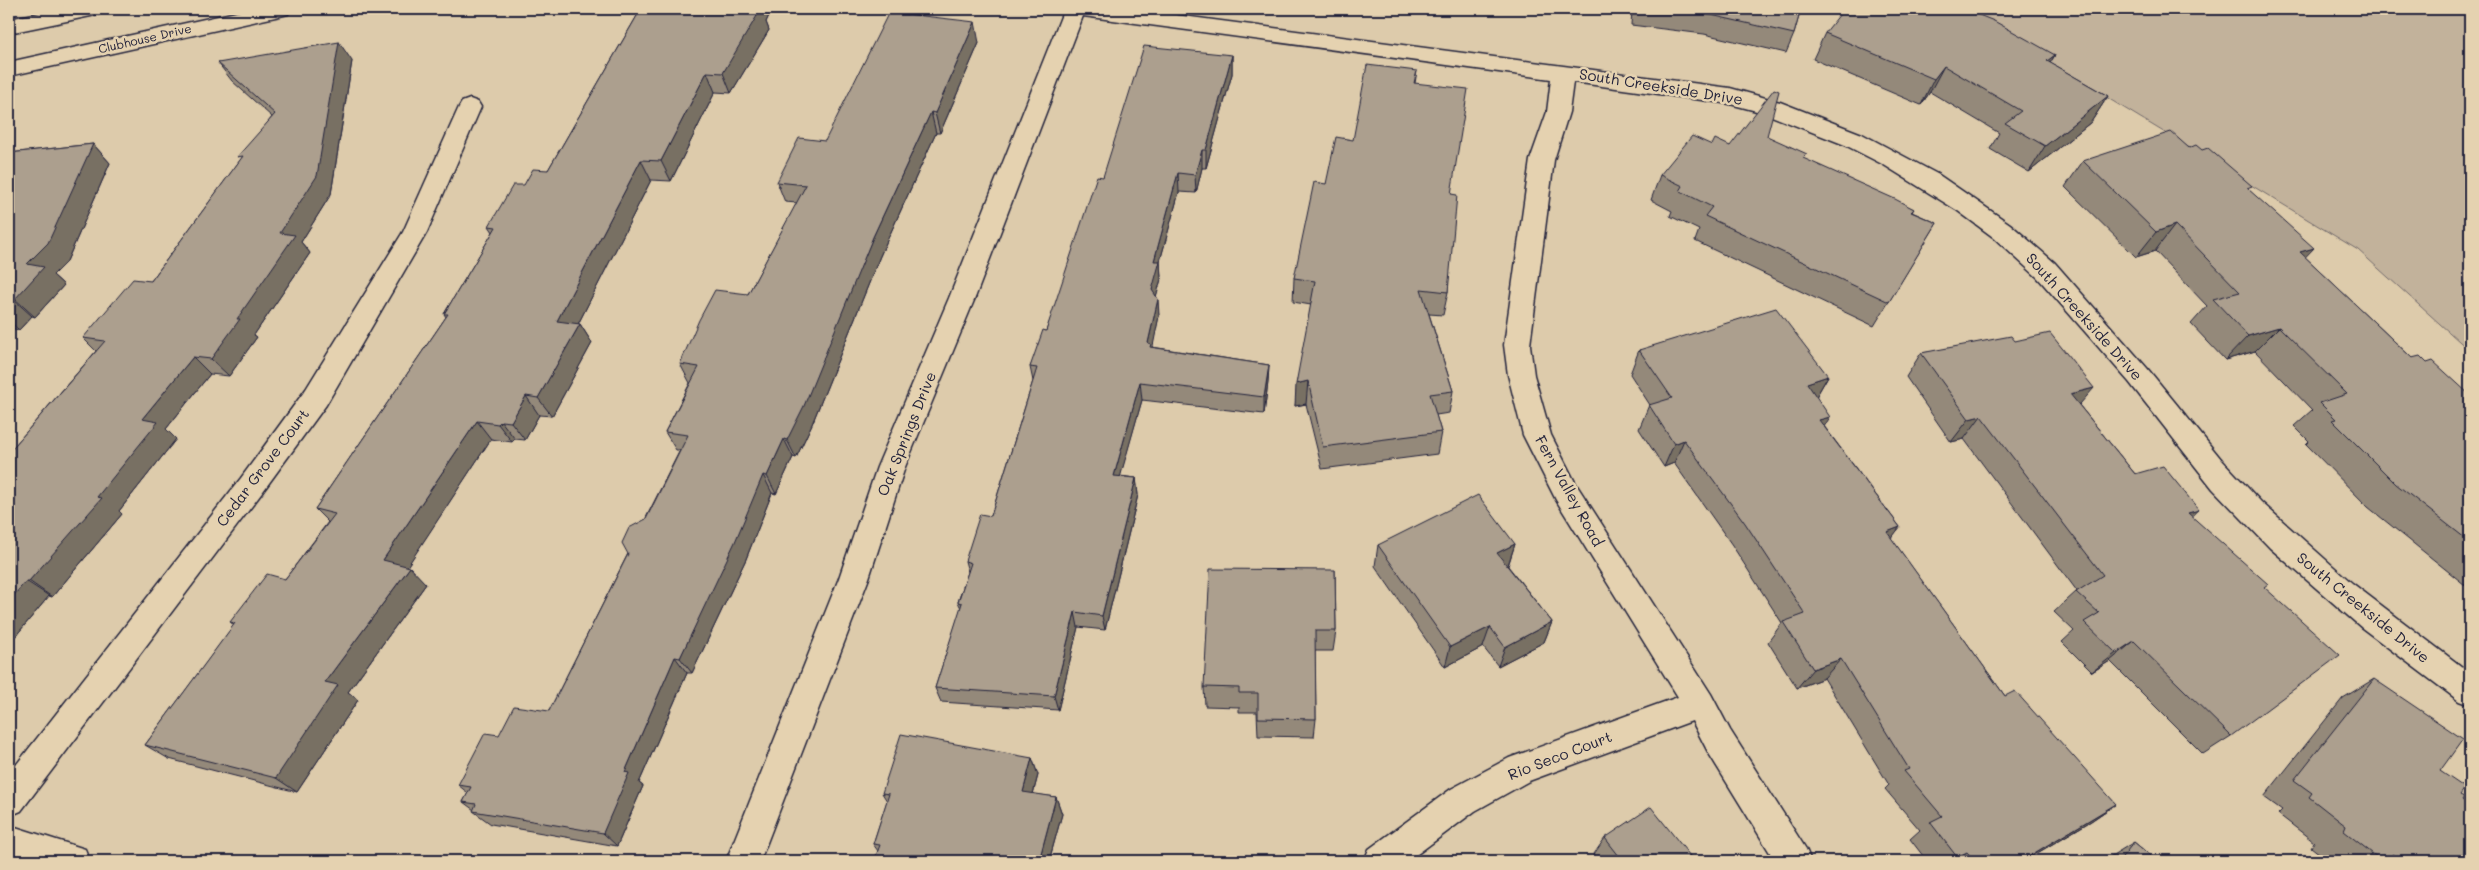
<svg xmlns="http://www.w3.org/2000/svg" width="2479" height="870" font-family="Mali,sans-serif">
<rect width="100%" height="100%" fill="#ddcbab"/>
<filter id="ink" filterUnits="userSpaceOnUse"><feTurbulence type="fractalNoise" baseFrequency=".02" numOctaves="2"/><feDisplacementMap in="SourceGraphic" scale="10" xChannelSelector="R" yChannelSelector="G"/><feConvolveMatrix kernelMatrix="1 2 1 2 8 2 1 2 1" color-interpolation-filters="sRGB"/></filter>
<g filter="url(#ink)">
<path fill="#c2b29b" stroke="#726a6b" d="M1961,9H2470V351L2358,250Z"/>
<g fill="none" stroke-linecap="round" stroke-linejoin="round">
<defs>
<path id="minor" d="M59,9H102L99,14L91,16L9,33V19Z
M250,9H291L288,14L280,16L9,76V62Z
M1064,9H1130L1730,88L1780,102L1862,134L1939,175L2010,224L2055,263L2147,368L2222,460L2261,502L2352,583L2470,673V705L2459,701L2362,628L2270,548L2213,489L2129,382L2037,277L1993,237L1958,211L1884,165L1845,145L1764,113L1730,104L1573,82L1569,112L1554,160L1530,345L1534,375L1551,435L1576,484L1711,694L1730,730L1806,849L1811,861H1775L1708,752L1692,721L1529,781L1475,811L1408,861H1364L1369,849L1451,789L1509,758L1678,697L1556,500L1523,435L1508,375L1504,345L1530,160L1547,112L1551,79L1083,16L975,298L905,467L869,578L760,861H726L839,578L877,467L949,298Z
M470,99L478,102L481,107L427,232L326,405L261,494L21,811L9,816V774L241,478L306,389L403,232L459,107L462,102Z
M9,825L85,849L90,861H21L9,857Z"/>
</defs>
<use href="#minor" stroke="#22223b" stroke-width="3"/>
<use href="#minor" fill="#e5d2b0" fill-rule="evenodd"/>
</g>
<path fill="#94897a" stroke="#22223b" d="M641,9H772L766,22L769,30L731,93L715,92L671,181L651,180L578,324H580L592,343L552,416L539,415L525,440L515,439L512,442L491,439L407,566L426,584L348,692L358,700L297,792L169,759L145,745L234,625L230,622L285,579L328,522L315,509L446,317L444,314L493,232L489,226L524,185L548,170Z
M1531,9H1552L1551,12Z
M1626,9H1801L1794,34L1786,53L1704,34L1631,25L1632,10Z
M1825,33L2055,55L2050,63L2108,96L2091,122L2029,172L1990,149L1999,133L1930,92L1921,105L1813,59Z
M979,43L940,133H936L880,256L812,424L796,458L793,457L776,494L772,493L746,559L692,673H687L639,783L643,786L617,846L491,824L473,811L474,810L463,802L468,793L458,785L499,735L549,711L680,450H676L665,432L690,383L680,364L748,294L797,203L785,202L777,182L825,141Z
M1232,55V74L1206,168H1202L1196,193L1179,192L1160,261L1161,279L1156,296L1159,316L1152,347L1269,365L1268,382L1264,414L1142,400L1120,476L1136,478L1138,495L1105,630L1078,627L1058,710L941,702L935,688L961,608L958,602L968,572L965,561L991,516L1033,381L1030,367L1046,331L1103,177Z
M352,61L331,194L301,242L310,253L254,335L257,337L229,376L210,374L166,429L176,439L119,511L122,514L52,597L49,596L9,644V452L96,351L83,338L151,281L272,117L232,81L218,63Z
M1417,71L1415,83L1451,194L1448,292L1443,315L1429,314L1453,391L1449,413L1436,415L1441,432L1437,454L1322,469L1306,404L1295,406L1311,305L1293,302L1294,278L1326,184L1353,140Z
M1767,136L1804,159L1914,209L1912,212L1937,223L1874,326L1695,241L1699,230L1670,216L1672,211L1651,200L1660,175L1712,145L1730,146Z
M93,144L110,163L67,261L53,275L64,285L35,317L32,316L19,330L9,328V153Z
M2189,148L2249,190L2305,257L2412,358L2427,363L2470,395V589L2368,507L2306,444L2309,441L2294,426L2312,410L2255,351L2225,360L2191,324L2207,306L2155,251L2136,257L2065,187L2083,161Z
M2015,341L2079,405L2135,474L2192,517L2264,587L2231,736L2203,754L2110,661L2092,672L2062,642L2074,631L2054,612L2077,591L1964,439L1951,442L1906,377L1921,353Z
M1639,350L1828,376L1816,397L1824,426L1900,527L1891,538L2005,696L2116,804L2091,821L2024,861H1927L1910,839L1920,830L1885,789L1889,785L1824,678L1797,688L1768,642L1782,623L1732,545L1674,463L1664,467L1639,429L1649,405H1650L1630,374Z
M1515,544L1508,566L1552,622L1544,642L1498,666L1483,647L1445,667L1375,566L1378,545Z
M1335,570L1336,631L1333,651H1315L1316,719L1314,737L1258,736L1257,712H1239V707L1205,706L1204,687Z
M2374,679L2440,771L2460,795L2462,800L2459,861H2329L2311,847L2314,842L2278,814L2282,810L2264,797L2343,698Z
M1032,758L1038,775L1033,794L1056,797L1062,814L1049,861H874L878,851L873,844L887,801L882,793Z
M1605,838L1694,861H1599L1594,854Z
M2134,842L2157,861H2106L2108,858Z"/>
<path fill="#786f63" stroke="#22223b" d="M755,9H772L766,22L769,30L731,93L723,73Z
M975,22L979,43L940,133L935,113Z
M339,42L352,61L331,194L301,242L310,253L254,335L257,337L229,376L211,359L237,319Z
M1232,55V74L1206,168V150Z
M2055,55L2039,81L2047,61Z
M1944,66L1930,92L1921,105L1934,79Z
M707,72L715,92L671,181L661,161Z
M2108,96L2091,122L2029,172L2045,146Z
M931,112L936,133L880,256L812,424L796,458L787,440L873,237Z
M93,144L110,163L67,261L53,275L64,285L35,317L15,299L27,264Z
M1202,150V168L1196,193L1195,175Z
M641,160L651,180L570,340L557,321Z
M1178,173L1179,192L1160,261L1161,279L1153,308L1152,290L1154,261Z
M2175,225L2155,251L2136,257L2156,232Z
M2314,248L2290,273L2300,252Z
M12,298L32,316L19,330L9,321V301Z
M1158,299L1159,316L1152,351L1148,343Z
M580,324L592,343L552,416L538,398Z
M2279,327L2255,351L2225,360L2248,336Z
M193,357L210,374L166,429L176,439L119,511L122,514L52,597L29,581L97,497L142,419Z
M1269,365L1268,382L1264,414V397Z
M1828,376L1814,400L1807,383Z
M1308,381L1306,404L1295,406L1296,384Z
M1140,382L1142,400L1116,492L1114,476Z
M2094,388L2073,412L2070,394Z
M526,396L539,415L525,440L511,422Z
M1981,416L1964,439L1951,442L1969,419Z
M1830,417L1816,440L1819,420Z
M477,421L491,439L401,576L383,560Z
M501,421L515,439L512,442L498,424Z
M784,439L793,457L776,494L767,476Z
M1684,440L1674,463L1664,467L1674,444Z
M763,475L772,493L746,559L692,673L680,658Z
M1136,478L1138,495L1105,630L1102,616Z
M2199,510L2175,532L2188,513Z
M1900,527L1883,549L1887,532Z
M1515,544L1508,565L1491,574L1497,553Z
M410,567L426,584L348,692L358,700L297,792L276,778L325,682Z
M26,581L49,596L9,644V601Z
M1075,612L1078,627L1058,710L1054,696Z
M1552,622L1544,642L1498,666L1505,647Z
M1490,627L1483,647L1445,667L1450,647Z
M2134,641L2110,661L2092,672L2116,653Z
M675,657L687,673L639,783L643,786L617,846L603,833L625,772Z
M1841,659L1824,678L1797,688L1813,669Z
M1032,758L1038,775L1029,809L1023,792Z
M1056,797L1062,814L1049,861H1039Z
M2116,804L2091,821L2024,861H2021Z
M1967,852L1954,861H1952L1957,857Z"/>
<path fill="#ac9f8e" stroke="#22223b" d="M641,9H761L723,73L707,72L661,161L641,160L557,321L580,324L538,398L526,396L511,422L501,421L498,424L477,421L383,560L410,567L325,682L338,685L276,778L145,745L235,623L230,622L267,574L285,579L335,514L315,509L448,314H444L496,227L489,226L513,185H524L533,169L548,170Z
M1660,9H1801L1794,34L1711,15Z
M1844,9H1964L1994,21L2055,55L2047,61L2108,96L2045,146L2005,123L2021,111L1944,66L1934,79L1825,33Z
M889,12L975,22L935,113L931,112L873,237L804,406L787,440L784,439L767,476L763,475L735,542L680,658L675,657L625,772L629,773L603,833L473,811L476,804L463,802L471,787L458,785L485,733L499,735L514,706L549,711L628,554L622,543L629,528L646,519L688,435L665,432L699,367L680,364L699,320L715,290L748,294L806,185L777,182L799,138L825,141Z
M339,42L317,176L280,233L295,235L237,319H240L211,359L193,357L142,419L158,422L97,497L102,498L29,581H26L9,601V452L105,341L83,338L133,279L151,281L243,156L237,157L275,114L218,63Z
M1144,46L1232,55L1206,150H1202L1195,175L1178,173L1154,261H1160L1152,290L1158,299L1148,343L1151,344L1150,347L1269,365L1264,397L1140,382L1114,476L1136,478L1102,616L1075,612L1054,696L935,688L962,603L958,602L971,563L965,561L980,514L991,516L1037,368L1030,367L1043,330L1046,331L1097,176L1103,177Z
M1367,65L1417,71L1414,83L1468,89L1451,194L1457,195L1448,292L1421,289L1453,391L1430,394L1441,432L1323,447L1308,381L1296,384L1315,281L1294,278L1314,182L1326,184L1336,137L1353,140Z
M1774,89L1779,91L1767,136L1807,154L1803,158L1895,199L1914,209L1911,212L1937,223L1889,302L1705,216L1712,207L1680,191L1683,186L1660,175L1692,136L1712,145L1715,139L1730,146Z
M2171,132L2189,148L2196,145L2202,150L2208,148L2252,186L2247,188L2314,248L2300,252L2412,358L2420,356L2427,363L2433,361L2470,395V542L2396,484L2332,420L2336,419L2320,403L2347,394L2279,327L2248,336L2213,299L2240,292L2175,225L2156,232L2083,161Z
M93,144L48,243L27,264L44,267L15,299L12,298L9,301V153Z
M1776,308L1828,376L1807,383L1830,417L1819,420L1900,527L1887,532L2005,696L2015,691L2116,804L2021,861H1975L1967,852L1957,857L1930,822L1942,816L1904,771L1909,769L1841,659L1813,669L1783,622L1805,614L1745,523L1684,440L1674,444L1649,405L1672,398L1639,350Z
M2050,333L2094,388L2070,394L2135,474L2163,466L2199,510L2188,513L2268,584L2264,587L2340,655L2231,736L2134,641L2116,653L2084,622L2099,613L2076,592L2103,575L1981,416L1969,419L1921,353L2011,336L2015,341Z
M1478,495L1515,544L1497,553L1552,622L1505,647L1490,627L1450,647L1378,545Z
M1210,569L1335,570L1336,631H1315L1316,719L1258,718V693H1239V688L1204,687Z
M2374,679L2463,739L2440,771L2465,788L2460,795L2464,797L2462,800L2470,806V845L2459,861H2414L2407,856L2403,861H2402L2393,854L2387,861H2382L2344,831L2346,826L2309,797L2312,793L2294,780Z
M901,734L1032,758L1023,792L1056,797L1039,861H874L880,845L873,844L889,794L882,793Z
M1651,807L1694,861H1623L1605,838Z
M2134,842L2157,861H2119Z"/>
</g>
<g text-anchor="middle" stroke-width="5" stroke-linejoin="round" paint-order="stroke">
<g font-size="12" fill="#22223b" stroke="#e5d2b0">
<text transform="translate(145 39) rotate(-13)" y="4">Clubhouse Drive</text>
</g>
<g font-size="15" fill="#22223b" stroke="#e5d2b0">
<text transform="translate(1661 87) rotate(9)" y="5">South Creekside Drive</text>
<text transform="translate(2084 317) rotate(48)" y="5">South Creekside Drive</text>
<text transform="translate(907 434) rotate(-68)" y="5">Oak Springs Drive</text>
<text transform="translate(263 468) rotate(-53)" y="5">Cedar Grove Court</text>
<text transform="translate(1569 491) rotate(61)" y="5">Fern Valley Road</text>
<text transform="translate(2363 608) rotate(39)" y="5">South Creekside Drive</text>
<text transform="translate(1560 756) rotate(-21)" y="5">Rio Seco Court</text>
</g>
</g>
<rect width="2479" height="870" fill="none" stroke="#e5d2b0" stroke-width="30"/>
<rect x="15" y="15" width="2449" height="840" fill="none" stroke="#22223b" stroke-width="2" filter="url(#ink)"/>
</svg>
